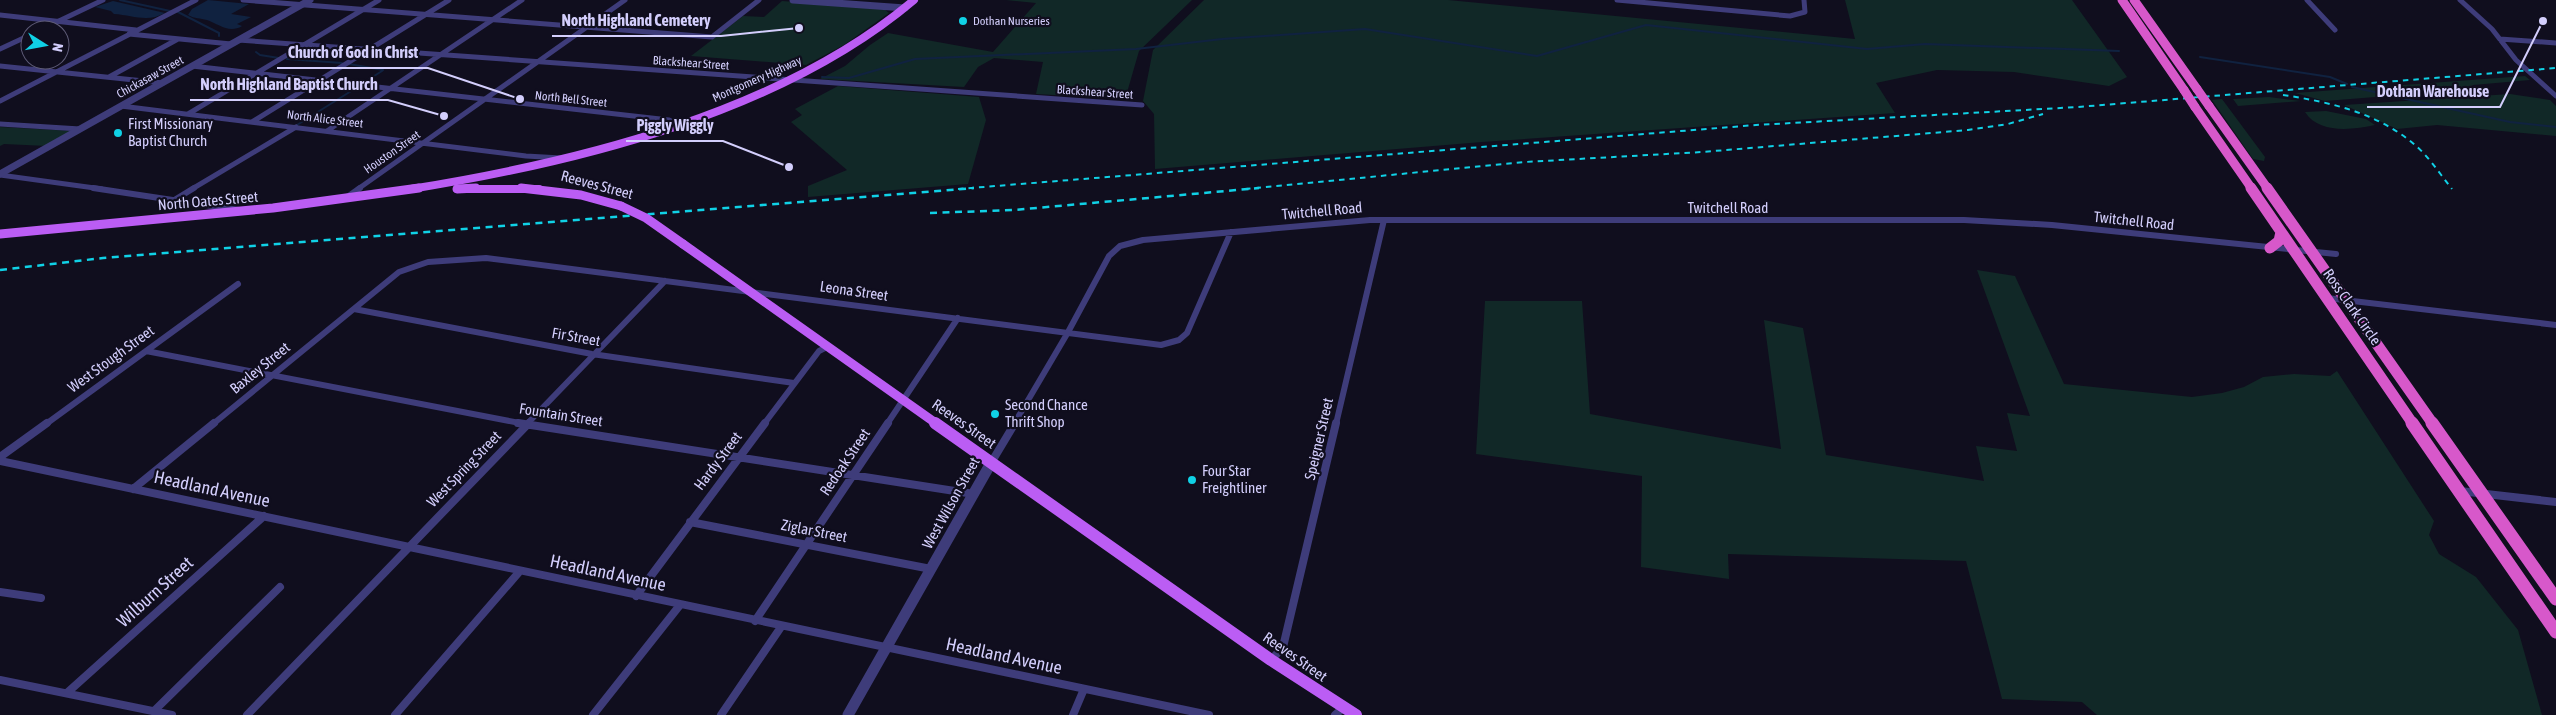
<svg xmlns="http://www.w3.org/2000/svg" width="2556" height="715" font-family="'Asap Condensed',sans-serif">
<rect width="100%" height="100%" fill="#100e1e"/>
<path fill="#112827" d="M1006,0H1192L1139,51L1126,96L1108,98L1036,94L1043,62L994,58L978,67L964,87L820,79L845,66L870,45L888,33L993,52L1036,3Z
M1204,0H1448L1855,39L1845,0H2072L2127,77L2109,86L2014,72L1937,70L1876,83L1895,113L1482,142L1155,169L1154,114L1143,101L1153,50Z
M782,1L884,9L889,13L844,45L806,65L691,56L743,16L764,17Z
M2525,76L2530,80L2473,85L2463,90L2325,101L2295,93Z
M838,86L979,97L986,120L968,184L808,197V186L847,170L791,122L802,115L795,109Z
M2510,94L2550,100L2556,106V136L2437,125L2397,129L2344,105Z
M2269,97L2301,101L2238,106L2233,99Z
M2222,99L2265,157L2264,161L2253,159L2212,100Z
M2326,111L2366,119L2375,125C2352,130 2319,134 2305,112Z
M0,127L74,131L47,146L4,144L0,146Z
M1977,270L2015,276L2064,384L2192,397L2222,393L2244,387L2263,377L2294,374L2330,376L2337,371L2434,521L2429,535L2439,554L2476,577L2518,630L2542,715H2097L2082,702L2002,699L1966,561L1728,554L1729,579L1641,567L1642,476L1476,454L1485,301H1582L1590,414L1781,449L1764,320L1803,328L1826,455L1984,481L1976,446L2017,451L2007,413L2030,416Z"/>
<path fill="#102240" d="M208,0L249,4L231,14L251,17L237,24L242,26C229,34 219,24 207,20C200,18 195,19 188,15L192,9Z
M113,1L165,13C147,23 133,15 114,14L111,11L95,7Z"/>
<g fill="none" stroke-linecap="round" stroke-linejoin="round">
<path stroke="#102240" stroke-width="2" d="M120,0L170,11
M178,12L219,33V36
M256,52L260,55L279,58
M2200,57L2330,77L2347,84
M287,59L342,63
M349,64L383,70
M822,77L849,78L915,59L1136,49L1222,39L1365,29L1537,56L1646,25L1867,49L1925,44L2119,51
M363,83L382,71
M2352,87L2510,122L2556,127
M297,125L356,88"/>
<path stroke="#3e3c7a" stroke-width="5" d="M243,0L712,37L759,0
M1617,0L1790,16L1805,12L1804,0
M2307,0L2335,30
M2460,0L2492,29L2516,60L2556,96
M0,15L136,30
M40,30L103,0
M129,34L231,44
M2500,39L2556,43
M238,40L1142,105
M0,49L30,35
M0,66L163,83
M192,66L669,120L678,125
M109,77L178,39
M0,101L196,0
M121,106L526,156L561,158
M188,114L379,0
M252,122L449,0
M0,124L80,129
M327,131L522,0
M0,175L102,189
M192,189L296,127
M358,189L625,0"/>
<path stroke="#3e3c7a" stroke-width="6" d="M93,188L239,210
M346,198L360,188
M176,199L194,188
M2327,298L2556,325
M354,309L592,354L794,383
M146,351L525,424
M46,424L238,284
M213,424L399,272L428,262L486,258L1161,345L1179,340L1187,333L1231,232
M527,424L665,281
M764,424L819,351L827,347
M887,424L958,318
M1014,424L1067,334L1109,256L1120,246L1143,240L1370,220H1964L2052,225L2336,254
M1336,424L1384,220"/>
<path stroke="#3e3c7a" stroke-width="8" d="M518,423L974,494
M0,457L47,423
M0,461L1209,715
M991,463L1015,423
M133,489L214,423
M2460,491L2556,502
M690,522L931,569
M0,592L41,598
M636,596L765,423
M755,621L888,423
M1271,660L1283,647L1336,423
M0,680L172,715
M68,692L264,516
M154,711L280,587
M247,715L529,423
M395,715L520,571
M593,715L680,605
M721,715L781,627
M1073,715L1084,689
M1335,715L1343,708"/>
<path stroke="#3e3c7a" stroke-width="7" d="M793,0L905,8
M0,174L310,0"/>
<path stroke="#3e3c7a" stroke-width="11" d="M848,715L991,463"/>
<path stroke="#bb5df4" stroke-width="8" d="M411,189C579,162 782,112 914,0
M457,189H539"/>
<path stroke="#bb5df4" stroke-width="9" d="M521,188L581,195L621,206
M457,189L476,188
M0,234L273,208L419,188
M683,244L937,424"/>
<path stroke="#bb5df4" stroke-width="12" d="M935,423L1271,660L1356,715"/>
<path stroke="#d758ca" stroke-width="9" d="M2122,0L2184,90
M2134,0L2197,89
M2209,106L2268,189
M2195,107L2252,189"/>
<path stroke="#d758ca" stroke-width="11" d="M2251,188L2413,424
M2267,188L2433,424
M2270,248L2279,241L2281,232"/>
<path stroke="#d758ca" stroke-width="13" d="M2412,423L2556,632
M2432,423L2556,599"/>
<path stroke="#10d1e6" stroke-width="2" stroke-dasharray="5.5 5" stroke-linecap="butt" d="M2283,95C2330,102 2378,113 2415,145C2429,157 2440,174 2452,189
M958,189L1756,125L2078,107L2556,68
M1245,189L1525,162L1702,152L1968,130L2008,124L2043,114"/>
<path stroke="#10d1e6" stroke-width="2.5" stroke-dasharray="7 5.5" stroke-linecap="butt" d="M930,213L1014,210L1259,188
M0,270L103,258L974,188"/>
<path stroke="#bb5df4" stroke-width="9" d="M621,206L646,218L683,244"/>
<path stroke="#d758ca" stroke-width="9" d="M2197,89L2209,106
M2184,90L2195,107"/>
</g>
<g fill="#10d1e6" stroke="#100e1e" stroke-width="2">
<circle cx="963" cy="21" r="5"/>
<circle cx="118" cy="133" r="5"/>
<circle cx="995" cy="414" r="5"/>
<circle cx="1192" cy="480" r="5"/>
</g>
<g text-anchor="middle" stroke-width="4.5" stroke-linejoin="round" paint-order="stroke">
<g font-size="12" fill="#d3cefc" stroke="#100e1e" text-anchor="start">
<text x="973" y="25">Dothan Nurseries</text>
</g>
<g font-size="12" fill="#d3cefc" stroke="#100e1e">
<text transform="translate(691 63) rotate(4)" y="4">Blackshear Street</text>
<text transform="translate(150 77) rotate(-29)" y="4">Chickasaw Street</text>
<text transform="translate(757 79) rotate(-24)" y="4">Montgomery Highway</text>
<text transform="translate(1095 92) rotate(4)" y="4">Blackshear Street</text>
<text transform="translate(571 99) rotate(6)" y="4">North Bell Street</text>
<text transform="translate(325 119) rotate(7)" y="4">North Alice Street</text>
<text transform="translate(392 152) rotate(-35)" y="4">Houston Street</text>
</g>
<g font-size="15" fill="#d3cefc" stroke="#100e1e" text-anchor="start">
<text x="128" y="129">First Missionary<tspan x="128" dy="17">Baptist Church</tspan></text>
<text x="1005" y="410">Second Chance<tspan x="1005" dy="17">Thrift Shop</tspan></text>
<text x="1202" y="476">Four Star<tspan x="1202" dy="17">Freightliner</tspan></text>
</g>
<g font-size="15" fill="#d3cefc" stroke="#100e1e">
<text transform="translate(597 185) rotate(15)" y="5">Reeves Street</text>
<text transform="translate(208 201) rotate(-5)" y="5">North Oates Street</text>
<text x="1728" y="213">Twitchell Road</text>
<text transform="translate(1322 211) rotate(-5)" y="5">Twitchell Road</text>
<text transform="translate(2134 221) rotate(6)" y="5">Twitchell Road</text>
<text transform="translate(854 291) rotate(8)" y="5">Leona Street</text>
<text transform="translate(2352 307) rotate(55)" y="5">Ross Clark Circle</text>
<text transform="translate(576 337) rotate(10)" y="5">Fir Street</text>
<text transform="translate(111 359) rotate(-36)" y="5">West Stough Street</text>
<text transform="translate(260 368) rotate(-39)" y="5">Baxley Street</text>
<text transform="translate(561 415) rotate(9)" y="5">Fountain Street</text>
<text transform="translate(964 424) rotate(35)" y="5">Reeves Street</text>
<text transform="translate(1319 439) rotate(-77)" y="5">Speigner Street</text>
<text transform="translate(718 461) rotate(-53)" y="5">Hardy Street</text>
<text transform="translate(845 462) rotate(-56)" y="5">Redoak Street</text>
<text transform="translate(464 469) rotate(-46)" y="5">West Spring Street</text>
<text transform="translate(951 503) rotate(-61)" y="5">West Wilson Street</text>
<text transform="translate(814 531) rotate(11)" y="5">Ziglar Street</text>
<text transform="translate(1295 657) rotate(35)" y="5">Reeves Street</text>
</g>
<g font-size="18" fill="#d3cefc" stroke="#100e1e">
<text transform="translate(212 489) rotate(12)" y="6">Headland Avenue</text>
<text transform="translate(608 573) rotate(12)" y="6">Headland Avenue</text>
<text transform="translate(155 592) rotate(-42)" y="6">Wilburn Street</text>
<text transform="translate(1004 656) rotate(12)" y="6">Headland Avenue</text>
</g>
</g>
<path fill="none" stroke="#d3cefc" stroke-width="2" d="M799 28L721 36H552M520 99L428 68H277M444 116L388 100H190M2543 21L2500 107H2367M789 167L723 141H626"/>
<g fill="#d3cefc" stroke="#100e1e" stroke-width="2">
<circle cx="799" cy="28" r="5"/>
<circle cx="520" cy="99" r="5"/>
<circle cx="444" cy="116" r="5"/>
<circle cx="2543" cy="21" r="5"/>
<circle cx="789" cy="167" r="5"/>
</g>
<g font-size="16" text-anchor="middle" font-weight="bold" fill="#d3cefc" stroke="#100e1e" stroke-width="4.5" stroke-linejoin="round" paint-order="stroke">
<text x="636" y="26">North Highland Cemetery</text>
<text x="353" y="58">Church of God in Christ</text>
<text x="289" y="90">North Highland Baptist Church</text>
<text x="2433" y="97">Dothan Warehouse</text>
<text x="675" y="131">Piggly Wiggly</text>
</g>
<g transform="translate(45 45) rotate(101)"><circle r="24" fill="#100e1e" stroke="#5e5b77"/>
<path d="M0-4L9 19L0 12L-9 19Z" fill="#10d1e6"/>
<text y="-8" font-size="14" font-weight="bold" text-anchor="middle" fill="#d3cefc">N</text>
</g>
</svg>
